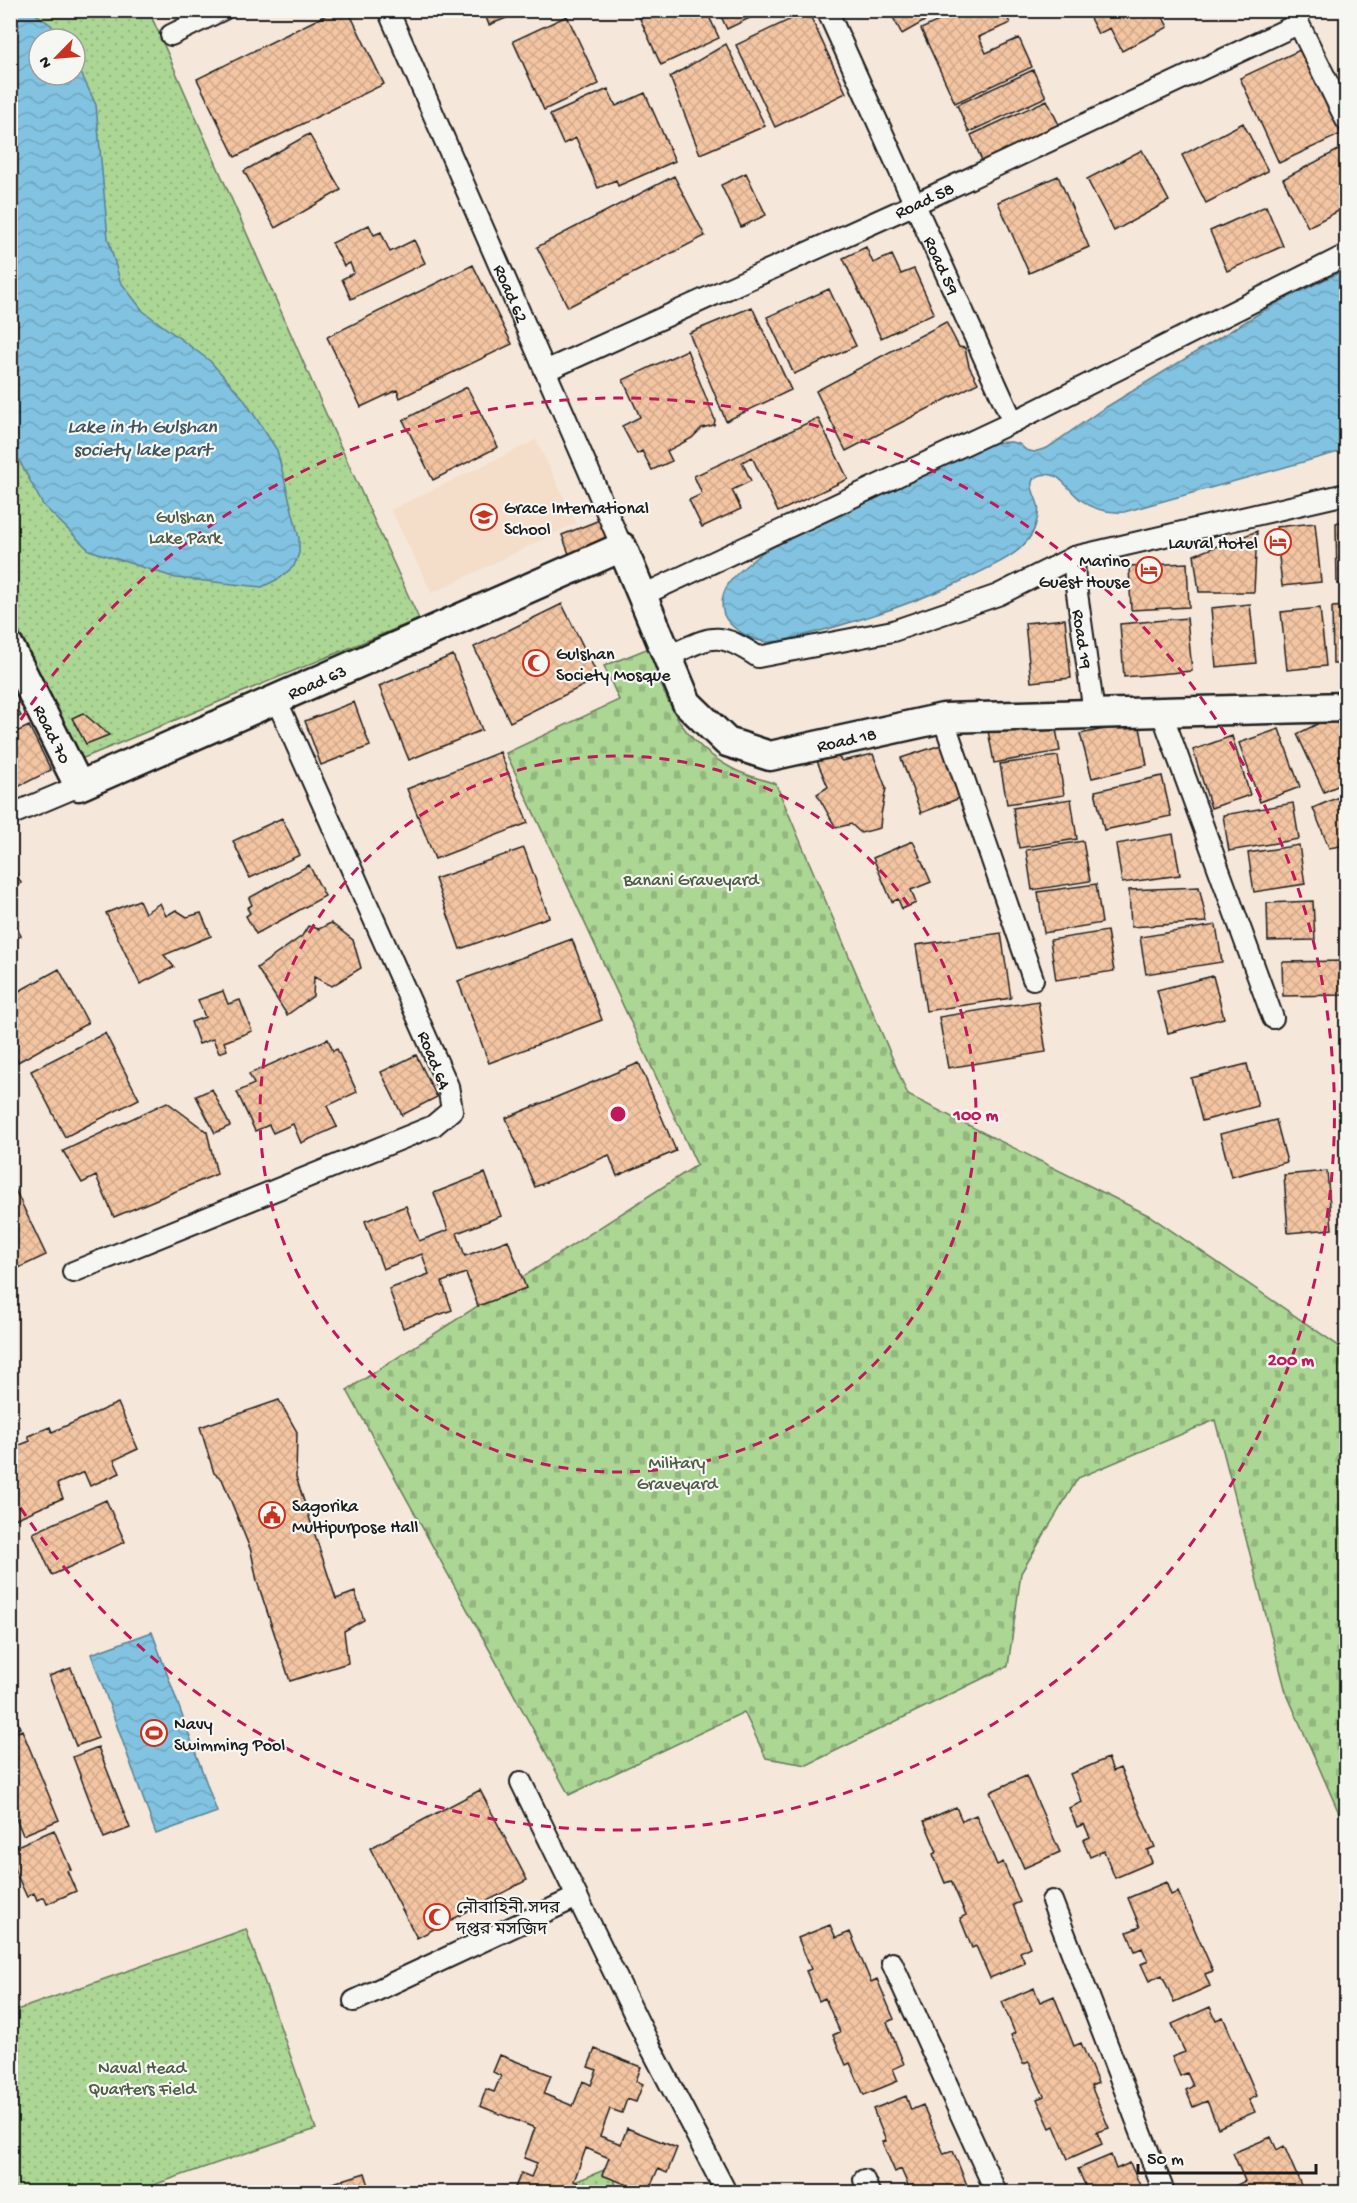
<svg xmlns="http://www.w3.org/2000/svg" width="1357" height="2203" font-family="'Gochi Hand','Noto Sans Bengali',sans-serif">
<defs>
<pattern id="cemetery-stones" width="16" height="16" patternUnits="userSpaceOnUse" patternTransform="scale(1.5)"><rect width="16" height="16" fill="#abd694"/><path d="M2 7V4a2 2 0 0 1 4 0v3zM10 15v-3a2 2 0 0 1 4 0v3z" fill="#93b77f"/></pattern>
<pattern id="park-dots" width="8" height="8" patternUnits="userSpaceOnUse" patternTransform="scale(1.5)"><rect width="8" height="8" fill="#abd694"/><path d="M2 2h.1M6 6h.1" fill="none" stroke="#93b77f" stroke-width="1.8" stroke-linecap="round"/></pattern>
<pattern id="water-waves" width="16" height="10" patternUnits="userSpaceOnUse" patternTransform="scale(1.5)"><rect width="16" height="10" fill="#81c3e1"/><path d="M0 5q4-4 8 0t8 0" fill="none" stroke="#6fa7c0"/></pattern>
<pattern id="building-cross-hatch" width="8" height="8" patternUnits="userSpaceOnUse" patternTransform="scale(1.5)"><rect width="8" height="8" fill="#f3c5a2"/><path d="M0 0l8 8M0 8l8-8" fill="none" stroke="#d0a98b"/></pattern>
</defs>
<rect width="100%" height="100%" fill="#f5e7da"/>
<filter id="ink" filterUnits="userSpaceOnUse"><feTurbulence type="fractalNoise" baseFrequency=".0167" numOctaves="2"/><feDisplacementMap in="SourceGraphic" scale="12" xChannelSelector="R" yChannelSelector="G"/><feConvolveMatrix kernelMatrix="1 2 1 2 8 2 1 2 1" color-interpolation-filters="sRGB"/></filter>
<g filter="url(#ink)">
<path fill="#f4ddc9" d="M536,440L576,523L432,593L391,510Z"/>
<path fill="url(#cemetery-stones)" stroke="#647958" stroke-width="1.5" d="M649,648C665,701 680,741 733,769C746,776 762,779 776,784L908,1095L1150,1216L1346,1351V1829L1286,1692L1215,1420L1078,1478L1021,1573L1008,1666L807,1765L766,1758L744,1712L569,1795L347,1390L697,1165L506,753L619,700L604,666Z"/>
<path fill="url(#park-dots)" stroke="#647958" stroke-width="1.5" fill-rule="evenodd" d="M11,11H149L334,432L419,619L81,759L11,616ZM39,39H75V75H39Z
M246,1929L316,2129L133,2192H11V2012Z
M609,2168L619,2192H550Z"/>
<path fill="url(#water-waves)" stroke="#598092" stroke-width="1.5" d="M10,11H31L51,25L61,39H39V75H75V60L96,105L108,238L120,281L143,311L210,361L243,398L277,450L299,538V553L294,566L280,578L262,587L176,578L89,550L43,505L11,445Z
M1346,269V450L1124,512C1108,513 1094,510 1081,500C1068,491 1060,470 1041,475C1024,479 1035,494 1038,505C1039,510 1038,518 1036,523C1030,550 999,563 976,574C924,600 866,619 809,634C796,637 783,642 769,642C754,642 730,629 724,615C714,585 744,568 764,551L984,443L1011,442L1019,444L1026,450L1034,452L1047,448L1100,411L1271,306Z
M152,1632L217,1812L156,1834L91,1654Z"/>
<path fill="url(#building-cross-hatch)" stroke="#1c1c1c" stroke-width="1.5" d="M336,10H348L384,84L235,157L197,79Z
M483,10H526L489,25Z
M636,10H706L719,38L661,65Z
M718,10H766L727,29Z
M889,10H944L902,34Z
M962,10H1003L1010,23L979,37L986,53L1019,38L1032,67L955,103L921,29Z
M1086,10H1159L1168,27L1122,51L1110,28L1098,34Z
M808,11L846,93L775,127L736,45Z
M567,16L599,84L544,110L513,41Z
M726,44L765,126L700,154L670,77Z
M1302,49L1341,134L1279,163L1240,78Z
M1033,70L1046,97L969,132L957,105Z
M608,89L616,106L645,93L675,161L618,186L616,180L598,188L576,138L563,144L550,115Z
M1047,100L1060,127L983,163L971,135Z
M1243,123L1268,171L1206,203L1182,155Z
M309,134L341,190L275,228L244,171Z
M1344,147L1346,151V207L1308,227L1283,179Z
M1142,150L1169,201L1114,231L1087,179Z
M746,173L766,215L741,227L721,185Z
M674,176L705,236L568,307L537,247Z
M1058,176L1089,247L1029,273L998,202Z
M1266,206L1283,246L1227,271L1210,231Z
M369,225L374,235L381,232L390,252L414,240L425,263L351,299L342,279L354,273L350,263L344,266L332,243Z
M866,247L873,263L892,255L901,274L914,269L934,313L881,338L843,258Z
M473,265L512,344L400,398L397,390L361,407L327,337Z
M829,289L856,346L794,374L767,317Z
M752,307L791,390L726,421L689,333Z
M946,322L959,347L965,348L969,366L978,383L846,451L816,391Z
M687,350L715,420L714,425L702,428L692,438L667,451L672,461L652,470L642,451L637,454L622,426L640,417L623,380Z
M467,387L498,447L433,480L403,420Z
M818,418L848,479L778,512L752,457L742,462L751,481L732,490L741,509L702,527L689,500L702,494L694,476Z
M602,519L612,545L572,562L562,535Z
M1346,519V584H1337L1336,523Z
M1315,523L1321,582L1282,586L1276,527Z
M1257,531L1254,592H1199L1194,555Z
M1187,563L1189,607L1131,610L1129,566Z
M562,604L599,678L510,722L474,647Z
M1250,604L1256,663L1216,667L1211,608Z
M1346,606V664H1333L1332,607Z
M1320,608L1326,666L1287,670L1281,612Z
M1187,618L1192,671L1124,677L1120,624Z
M1065,619L1071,678L1031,682L1025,623Z
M453,655L482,730L409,760L379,686Z
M10,696L21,716L10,721Z
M354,702L370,746L321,765L305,721Z
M83,713L109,735L86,744L72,718Z
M1335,715L1346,740V782L1324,792L1297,734Z
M1054,718L1060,751L994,763L987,725Z
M1139,722L1147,765L1092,778L1080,734Z
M29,726L51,770L10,791V735Z
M1279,729L1300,787L1260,802L1239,743Z
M1232,736L1250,795L1211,808L1193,750Z
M941,745L960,798L921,813L901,758Z
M500,752L528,823L435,859L407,789Z
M873,754L886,788L881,815L880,828L861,833L851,824L836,828L817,794L828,787L817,761L837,756L842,761Z
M1058,756L1064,795L1007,804L1000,764Z
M1162,776L1171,816L1104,830L1095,791Z
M1346,794V845L1329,848L1313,808Z
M1071,799L1077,839L1019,848L1013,808Z
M1293,803L1299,839L1229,851L1223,815Z
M282,818L300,855L250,878L233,841Z
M1173,834L1180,875L1122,883L1116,844Z
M913,841L931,882L911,890L916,903L902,909L898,899L892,902L873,858Z
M1083,841L1090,881L1032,890L1026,850Z
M1299,845L1305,884L1254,892L1248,853Z
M524,848L549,917L460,949L435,879Z
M12,865L21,883L10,889V866Z
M309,865L325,896L256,934L246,916L250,913L247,908L252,905L249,898Z
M1096,884L1102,923L1044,933L1038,892Z
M1199,887L1207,922L1131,927L1129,890Z
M139,900L145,913L160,903L166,916L176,910L187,917L201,913L211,936L164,955L174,967L140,984L106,913Z
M1313,901L1315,940L1268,941L1267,903Z
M10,915L21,936L10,941Z
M331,923L353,940L361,968L332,986L314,977L313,996L287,1015L257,968L302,936L308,926L319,929Z
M1216,925L1222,962L1146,974L1140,937Z
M1107,931L1114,971L1056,980L1050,940Z
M1001,933L1011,998L926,1011L916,945Z
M572,939L602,1020L489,1063L458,981Z
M1345,961V995L1283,996L1282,962Z
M59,969L88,1023L18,1062L10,1049V996Z
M1213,976L1224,1018L1168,1033L1157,990Z
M223,991L228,1004L240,1000L252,1031L224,1042L227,1050L219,1053L213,1039L199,1044L191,1022L205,1017L198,1000Z
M1038,1001L1046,1052L948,1068L939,1017Z
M105,1033L139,1099L65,1137L31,1071Z
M328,1039L333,1051L337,1049L357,1092L327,1106L337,1127L301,1143L293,1124L273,1133L269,1125L255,1131L237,1092L254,1084L249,1074Z
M416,1055L437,1097L402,1115L381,1072Z
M639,1063L676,1151L617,1176L609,1155L535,1187L506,1118Z
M1247,1064L1258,1106L1202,1121L1191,1078Z
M212,1089L230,1126L215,1133L196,1096Z
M167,1102L207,1132L217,1174L114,1217L96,1176L82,1183L63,1151Z
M1276,1120L1287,1162L1231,1177L1220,1134Z
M1327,1171L1332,1229L1288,1233L1284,1175Z
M485,1173L501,1216L457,1233L465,1256L508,1240L526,1288L478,1306L466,1273L442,1282L452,1310L403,1328L389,1289L429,1274L422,1254L383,1269L365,1221L406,1206L419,1241L448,1230L434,1193Z
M11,1181L46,1255L10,1272V1182Z
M279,1400L297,1432L296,1477L336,1599L355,1592L364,1620L344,1631L348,1663L290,1681L257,1581L251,1551L222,1479L214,1473L200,1427Z
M118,1403L138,1449L114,1460L120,1473L90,1486L84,1472L57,1484L63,1498L15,1519L10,1508V1449L30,1441L28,1436L50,1427L52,1432Z
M106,1500L125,1542L52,1575L33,1533Z
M71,1668L98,1738L76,1746L49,1676Z
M10,1700L20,1728L10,1731Z
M22,1730L59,1820L23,1835L15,1816L10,1818V1735Z
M98,1747L130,1828L104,1838L73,1757Z
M1108,1758L1113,1771L1120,1768L1155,1847L1147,1850L1152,1862L1115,1878L1104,1851L1090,1857L1083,1840L1090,1837L1084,1824L1077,1827L1069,1808L1082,1802L1070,1774Z
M1026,1776L1060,1852L1024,1868L990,1792Z
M480,1790L527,1880L417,1938L370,1848Z
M956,1807L962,1821L976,1815L997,1865L1003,1862L1020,1902L1013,1905L1030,1947L1020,1952L1025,1963L990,1978L976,1946L972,1948L960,1918L966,1915L951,1881L945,1883L933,1854L937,1852L924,1821Z
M54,1830L71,1870L67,1871L76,1891L47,1904L44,1897L37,1900L34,1893L27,1897L10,1860V1849Z
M1166,1882L1171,1895L1178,1892L1213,1971L1205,1974L1210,1986L1174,2002L1162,1975L1149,1981L1141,1964L1148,1961L1142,1948L1135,1951L1127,1932L1140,1927L1128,1898Z
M830,1925L836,1938L850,1932L871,1982L877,1979L894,2019L887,2022L904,2064L893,2069L898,2081L864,2095L850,2063L846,2065L833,2035L840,2032L825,1998L819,2001L806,1971L811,1969L798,1938Z
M1034,1988L1040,2002L1054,1996L1074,2046L1081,2043L1098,2083L1091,2086L1109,2128L1097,2132L1102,2144L1068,2159L1054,2126L1050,2128L1037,2099L1044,2096L1029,2062L1023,2064L1011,2035L1015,2033L1002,2002Z
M1210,2007L1216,2020L1223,2017L1257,2096L1249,2100L1255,2112L1218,2128L1207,2101L1193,2107L1186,2090L1193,2086L1187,2073L1180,2076L1172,2057L1185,2052L1172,2024Z
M595,2049L641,2067L636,2081L643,2084L636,2102L627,2099L622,2113L610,2109L600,2136L621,2144L627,2128L677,2148L667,2173L658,2169L648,2192H646L602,2175L609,2158L586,2148L574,2181L589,2187L587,2192H520L514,2190L521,2173L531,2177L537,2163L524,2158L535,2128L480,2106L486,2089L494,2092L501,2076L493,2072L500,2055L551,2075L544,2094L573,2106L583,2081L591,2085L597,2070L588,2067Z
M906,2096L911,2110L923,2105L944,2154L953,2151L969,2190L964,2192H911L901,2169L895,2172L882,2142L886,2141L873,2109Z
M1271,2137L1277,2150L1284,2146L1304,2192H1235L1233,2187L1245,2181L1233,2153Z
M1111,2155L1116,2169L1130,2163L1143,2192H1088L1078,2169Z
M365,2173L371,2192H304Z"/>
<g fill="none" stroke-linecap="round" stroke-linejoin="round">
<defs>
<g id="street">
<path id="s1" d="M388,10L622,547"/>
<path id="s2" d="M827,10L1013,422"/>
<path d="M1292,10L1346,120"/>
<path d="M171,35L222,10"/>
<path id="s3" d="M545,371L913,205L1298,24"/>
<path d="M643,595L1013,422L1346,255"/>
<path d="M668,656C712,637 715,629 758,657L893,631L998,595L1074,557"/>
<path d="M1161,711L1273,1018"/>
<path d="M1094,713L1075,579L1074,557L1346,494"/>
<path d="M943,718L1033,979"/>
<path d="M10,815L79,786"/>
<path d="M73,1272L433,1126L452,1110L448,1086L276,699"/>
<path d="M521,1782L649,2044L726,2192"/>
<path d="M1052,1901L1164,2192"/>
<path d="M892,1963L996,2192"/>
<path d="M354,2001L577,1897"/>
<path d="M864,2180L869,2192"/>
</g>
<g id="secondary">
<path id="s4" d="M10,648L79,786L622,547L687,703L727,742L770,756L943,718L1346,707"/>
</g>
</defs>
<use href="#street" stroke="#1c1c1c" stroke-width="24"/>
<use href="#secondary" stroke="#1c1c1c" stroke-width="33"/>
<use href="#street" stroke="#f6f6f2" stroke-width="20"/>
<use href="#secondary" stroke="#f6f6f2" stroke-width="28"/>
</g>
</g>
<g fill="none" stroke="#c2185b" stroke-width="3" stroke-dasharray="10 8">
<circle cx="618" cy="1114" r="358"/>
<path d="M11 735A716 716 0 1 1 11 1493"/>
</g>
<defs>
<symbol id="school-ring" viewBox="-11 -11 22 22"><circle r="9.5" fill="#f6f6f2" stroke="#c8321e" stroke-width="1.5"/><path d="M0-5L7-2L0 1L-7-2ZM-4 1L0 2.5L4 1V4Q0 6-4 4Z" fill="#c8321e"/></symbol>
<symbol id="hotel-ring" viewBox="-11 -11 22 22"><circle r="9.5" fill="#f6f6f2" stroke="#c8321e" stroke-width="1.5"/><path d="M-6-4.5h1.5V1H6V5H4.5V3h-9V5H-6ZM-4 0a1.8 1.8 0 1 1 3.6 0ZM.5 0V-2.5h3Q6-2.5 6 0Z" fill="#c8321e"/></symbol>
<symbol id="mosque-ring" viewBox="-11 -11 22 22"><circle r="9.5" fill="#f6f6f2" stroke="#c8321e" stroke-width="1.5"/><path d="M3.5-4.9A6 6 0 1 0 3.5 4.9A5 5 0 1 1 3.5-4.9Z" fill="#c8321e"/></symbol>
<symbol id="civic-ring" viewBox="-11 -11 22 22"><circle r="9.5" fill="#f6f6f2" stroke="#c8321e" stroke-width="1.5"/><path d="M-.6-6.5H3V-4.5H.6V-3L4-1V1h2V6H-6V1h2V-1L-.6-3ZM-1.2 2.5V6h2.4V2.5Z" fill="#c8321e"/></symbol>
<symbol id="stadium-ring" viewBox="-11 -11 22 22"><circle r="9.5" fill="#f6f6f2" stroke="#c8321e" stroke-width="1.5"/><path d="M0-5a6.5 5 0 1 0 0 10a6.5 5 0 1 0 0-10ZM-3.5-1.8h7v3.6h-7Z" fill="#c8321e"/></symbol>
</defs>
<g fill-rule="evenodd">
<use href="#school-ring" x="469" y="502" width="30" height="30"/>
<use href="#hotel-ring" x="1263" y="527" width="30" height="30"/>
<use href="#hotel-ring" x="1134" y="555" width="30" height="30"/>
<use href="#mosque-ring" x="521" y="648" width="30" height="30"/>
<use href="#civic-ring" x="257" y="1500" width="30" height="30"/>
<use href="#stadium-ring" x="139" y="1718" width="30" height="30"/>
<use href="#mosque-ring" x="422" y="1902" width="30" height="30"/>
</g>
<g text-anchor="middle" stroke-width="4.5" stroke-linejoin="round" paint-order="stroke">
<g font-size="18" fill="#1c1c1c" stroke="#f6f6f2">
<text dy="6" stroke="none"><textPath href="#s3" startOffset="416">Road 58</textPath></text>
<text dy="6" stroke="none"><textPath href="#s2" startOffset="280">Road 59</textPath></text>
<text dy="6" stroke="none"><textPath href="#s1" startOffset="309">Road 62</textPath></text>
<text transform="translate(1083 639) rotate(82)" y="6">Road 19</text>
<text dy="6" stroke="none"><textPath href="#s4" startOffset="414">Road 63</textPath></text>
<text dy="6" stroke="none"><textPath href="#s4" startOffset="96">Road 70</textPath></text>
<text dy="6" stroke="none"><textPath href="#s4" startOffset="1096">Road 18</textPath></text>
<text transform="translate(435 1060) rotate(68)" y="6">Road 64</text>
</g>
<g font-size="18" fill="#1c1c1c" stroke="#f6f6f2" text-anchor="start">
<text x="504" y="513">Grace International<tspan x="504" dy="21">School</tspan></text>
<text x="1258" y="548" text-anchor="end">Laural Hotel</text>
<text x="1130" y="566" text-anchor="end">Marino<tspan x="1130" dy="21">Guest House</tspan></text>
<text x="556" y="659">Gulshan<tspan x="556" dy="21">Society Mosque</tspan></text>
<text x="292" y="1511">Sagorika<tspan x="292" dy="21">Multipurpose Hall</tspan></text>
<text x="174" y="1729">Navy<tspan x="174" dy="21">Swimming Pool</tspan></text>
<text x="456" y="1913">নৌবাহিনী সদর<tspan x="456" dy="21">দপ্তর মসজিদ</tspan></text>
</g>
<g font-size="18" fill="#4e5d46" stroke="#f6f6f2">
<text x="185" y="522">Gulshan<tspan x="185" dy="21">Lake Park</tspan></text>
<text x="691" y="885">Banani Graveyard</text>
<text x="677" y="1468">Military<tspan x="677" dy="21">Graveyard</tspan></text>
<text x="142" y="2073">Naval Head<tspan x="142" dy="21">Quarters Field</tspan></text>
</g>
<g font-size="20" font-style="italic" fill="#3f5661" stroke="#f6f6f2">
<text x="142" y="432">Lake in th Gulshan<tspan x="142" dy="23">society lake part</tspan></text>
</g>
</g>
<circle cx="618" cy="1114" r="9" fill="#c2185b" stroke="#f6f6f2" stroke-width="3"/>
<g font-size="18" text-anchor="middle" font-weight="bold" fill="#c2185b" stroke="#f6f6f2" stroke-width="4.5" stroke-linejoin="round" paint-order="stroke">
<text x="976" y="1120">100 m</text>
<text x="1291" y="1365">200 m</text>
</g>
<rect width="1357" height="2203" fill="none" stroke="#f6f6f2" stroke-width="36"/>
<rect x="18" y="18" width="1321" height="2167" fill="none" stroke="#1c1c1c" stroke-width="2" filter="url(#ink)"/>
<g transform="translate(57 57) rotate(245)"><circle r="28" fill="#f6f6f2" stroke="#9f9f9c" stroke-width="1.5"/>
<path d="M0-4.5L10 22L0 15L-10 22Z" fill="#c8321e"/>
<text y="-9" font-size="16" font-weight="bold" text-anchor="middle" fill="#1c1c1c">N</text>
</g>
<path d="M1138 2164v9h178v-9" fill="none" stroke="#1c1c1c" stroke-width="3"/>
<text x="1147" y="2164" font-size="18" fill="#1c1c1c" stroke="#f6f6f2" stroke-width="4.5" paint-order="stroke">50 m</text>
</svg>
